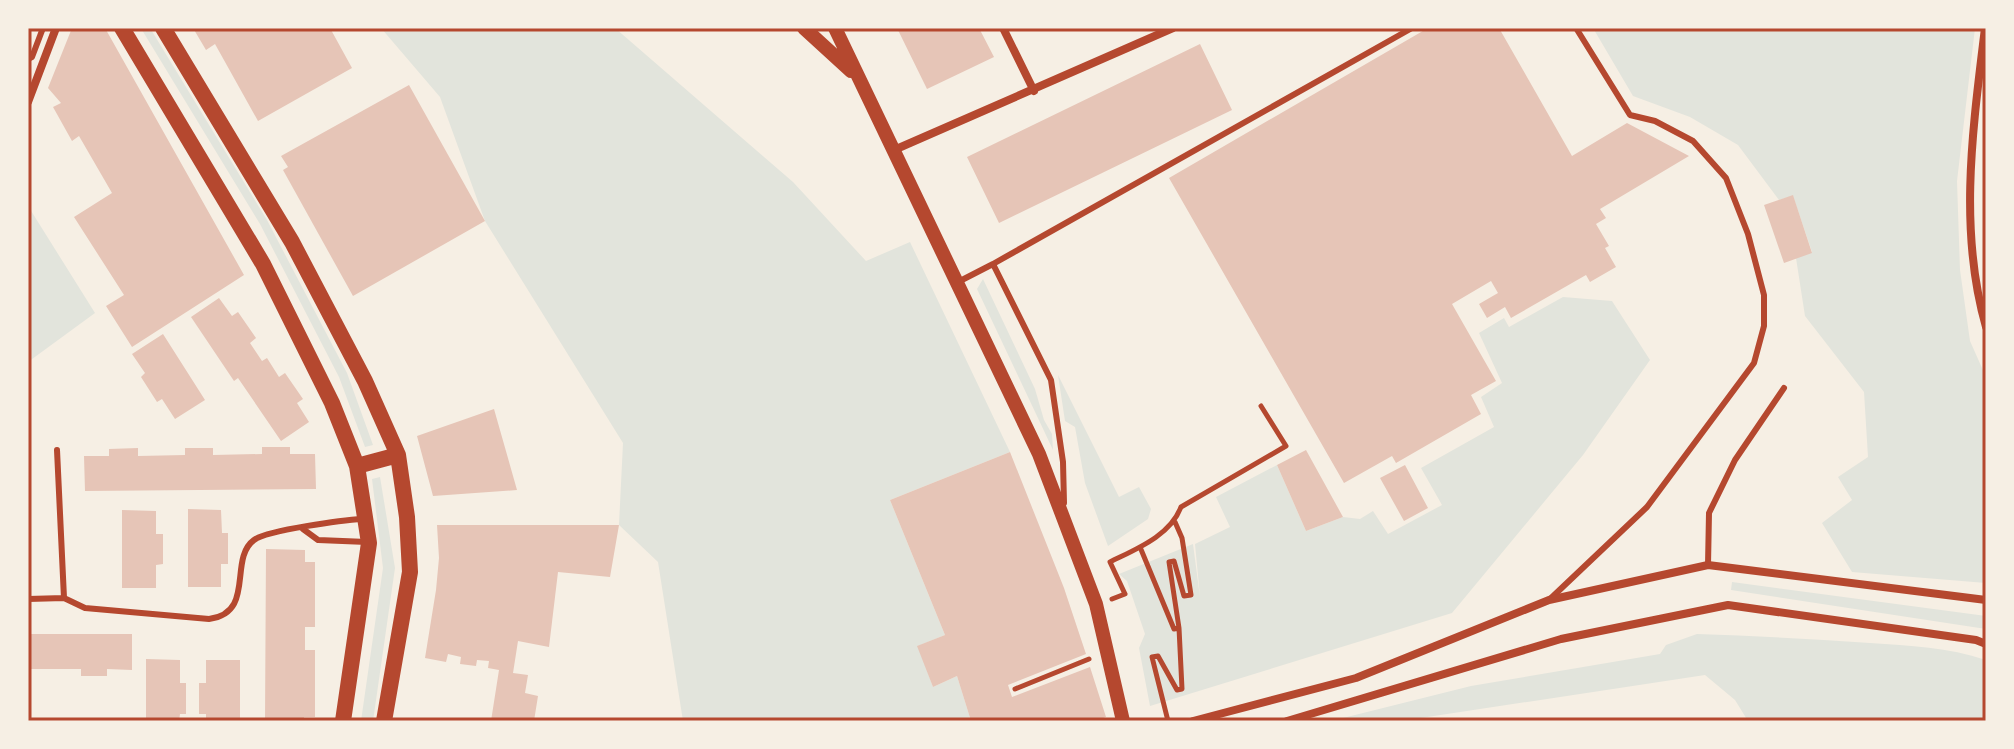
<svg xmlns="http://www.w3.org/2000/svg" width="2014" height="749" font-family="'Space Grotesk',sans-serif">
<rect width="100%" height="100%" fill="#f6efe4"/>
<path fill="#e2e4dc" d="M145,28H150L267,220L347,373L373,445L365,447L339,377L260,224L142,30Z
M381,28H615L793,182L866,261L910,242L1010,452L890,500L945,635L918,646L933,687L957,676L971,721H683L658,562L619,525L623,443L485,221L440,97Z
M1593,28H1975L1957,181L1960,270L1970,341L1986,377V583L1852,572L1822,523L1852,500L1838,477L1868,457L1864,392L1805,316L1796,258L1812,252L1793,196L1779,200L1738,145L1690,117L1633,96Z
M28,206L95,313L28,362Z
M983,279L1035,389L1044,420L1052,434L1053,450L977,289Z
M1563,297L1612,301L1650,360L1583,455L1452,613L1150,706L1139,648L1145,634L1127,581L1119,574L1193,544L1200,597L1195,544L1230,527L1216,497L1277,465L1306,531L1343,517L1360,519L1373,511L1388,534L1442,505L1421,468L1494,427L1481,397L1502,383L1479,333L1504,318L1509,327Z
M1058,375L1119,497L1139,487L1151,509L1148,519L1108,546L1085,483L1075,427L1065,421Z
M380,477L395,568L373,721H361L383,568L372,479Z
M1732,582L1986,616V629L1731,590Z
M1697,634C1755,636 1812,639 1870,643C1910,646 1948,647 1986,660V721H1748L1735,700L1705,675L1401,721H1331L1471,686L1660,654L1666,645Z"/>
<path fill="#e6c5b7" d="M72,28H105L244,275L132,347L106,306L124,295L74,217L112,193L79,136L72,141L53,107L61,103L48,88Z
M193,28H330L352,68L258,121L215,44L206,50Z
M897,28H979L994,57L927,89Z
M1428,28H1499L1572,156L1627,123L1689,156L1600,209L1606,218L1596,224L1609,246L1605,248L1616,267L1590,282L1586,275L1511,318L1505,307L1487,318L1479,304L1498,293L1491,281L1452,304L1496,381L1471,395L1481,414L1396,463L1392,456L1344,483L1169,178Z
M1200,44L1232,110L999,223L967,157Z
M409,85L485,221L353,296L283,170L288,167L281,156Z
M1793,195L1812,253L1784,263L1764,205Z
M219,298L232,316L238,312L256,338L250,343L262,361L267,358L279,377L285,373L303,399L297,403L309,422L281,441L238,378L234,381L191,317Z
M163,334L205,400L175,419L162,399L157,402L141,377L145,373L132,354Z
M494,409L517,490L433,496L417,436Z
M262,447H290V454H315L316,489L85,491L84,456H109V449L138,448V456L185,455V448H213V455L262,454Z
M1306,450L1343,517L1306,531L1277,465Z
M1010,452L1064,588L1086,654L1008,685L1012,697L1090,667L1106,717L1095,721H971L957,676L933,687L917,646L945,635L890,500Z
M1405,465L1428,508L1404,521L1380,478Z
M188,509L221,510L222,533H228V564H221V587H188Z
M122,510L156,511V534H163V564L156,565V588H122Z
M437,525H619L610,577L558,572L549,647L518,641L513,673L528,675L525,693L538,696L534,721H491L499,670L488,668L489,661L477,660L476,666L460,664L461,657L448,654L446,662L425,658L436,590L439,558Z
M266,549L305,550V562H315V627H305V650H315V717H304V721H265Z
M28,634H132V670L107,669V676H81V669H28Z
M146,659L180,660V683H186V714H180L179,721H146Z
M206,660H240V721H206V714H199V683H206Z"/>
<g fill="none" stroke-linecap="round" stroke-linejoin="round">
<path stroke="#b5482f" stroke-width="5" d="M1140,547L1174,629L1179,628L1169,562L1174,561L1184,596L1191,595L1182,538L1175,522
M1112,599L1125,594L1110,562C1136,549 1170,536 1181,507L1286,446L1261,406
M1015,689L1089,659
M1168,721L1152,657L1158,656L1177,690L1182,689L1179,628"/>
<path stroke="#b5482f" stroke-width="6" d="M28,59L32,57L43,28
M993,264L1412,28
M958,282L993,264L1051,380L1063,462L1064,503
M57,450L64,598
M303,529L318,540L367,542
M1708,565L1709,513L1735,460L1784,388
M28,599L64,598L85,608L209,619C256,613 228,559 254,540C267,530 344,520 363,519
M1549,600L1647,507L1754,363L1764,326V295L1748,234L1726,178L1693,141L1655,121L1630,115L1576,28"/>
<path stroke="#b5482f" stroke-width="8" d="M1003,28L1034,91
M1985,28C1973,127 1958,229 1986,327
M28,102L56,28
M894,150L1173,28
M1193,721L1356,678L1549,600L1708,565L1986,600
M1287,721L1561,639L1728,605L1976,640L1986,644"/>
<path stroke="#b5482f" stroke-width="14" d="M804,28L851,71
M835,28L1039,454L1096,604L1123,721"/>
<path stroke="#b5482f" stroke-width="16" d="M122,28L263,264L332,403L357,466L369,543L343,721
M163,28L292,242L365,381L398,455L407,517L410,572L384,721
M357,466L398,455"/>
</g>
<rect width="2014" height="749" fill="none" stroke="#f6efe4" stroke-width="60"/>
<rect x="30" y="30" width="1954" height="689" fill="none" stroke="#b5482f" stroke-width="3"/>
</svg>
